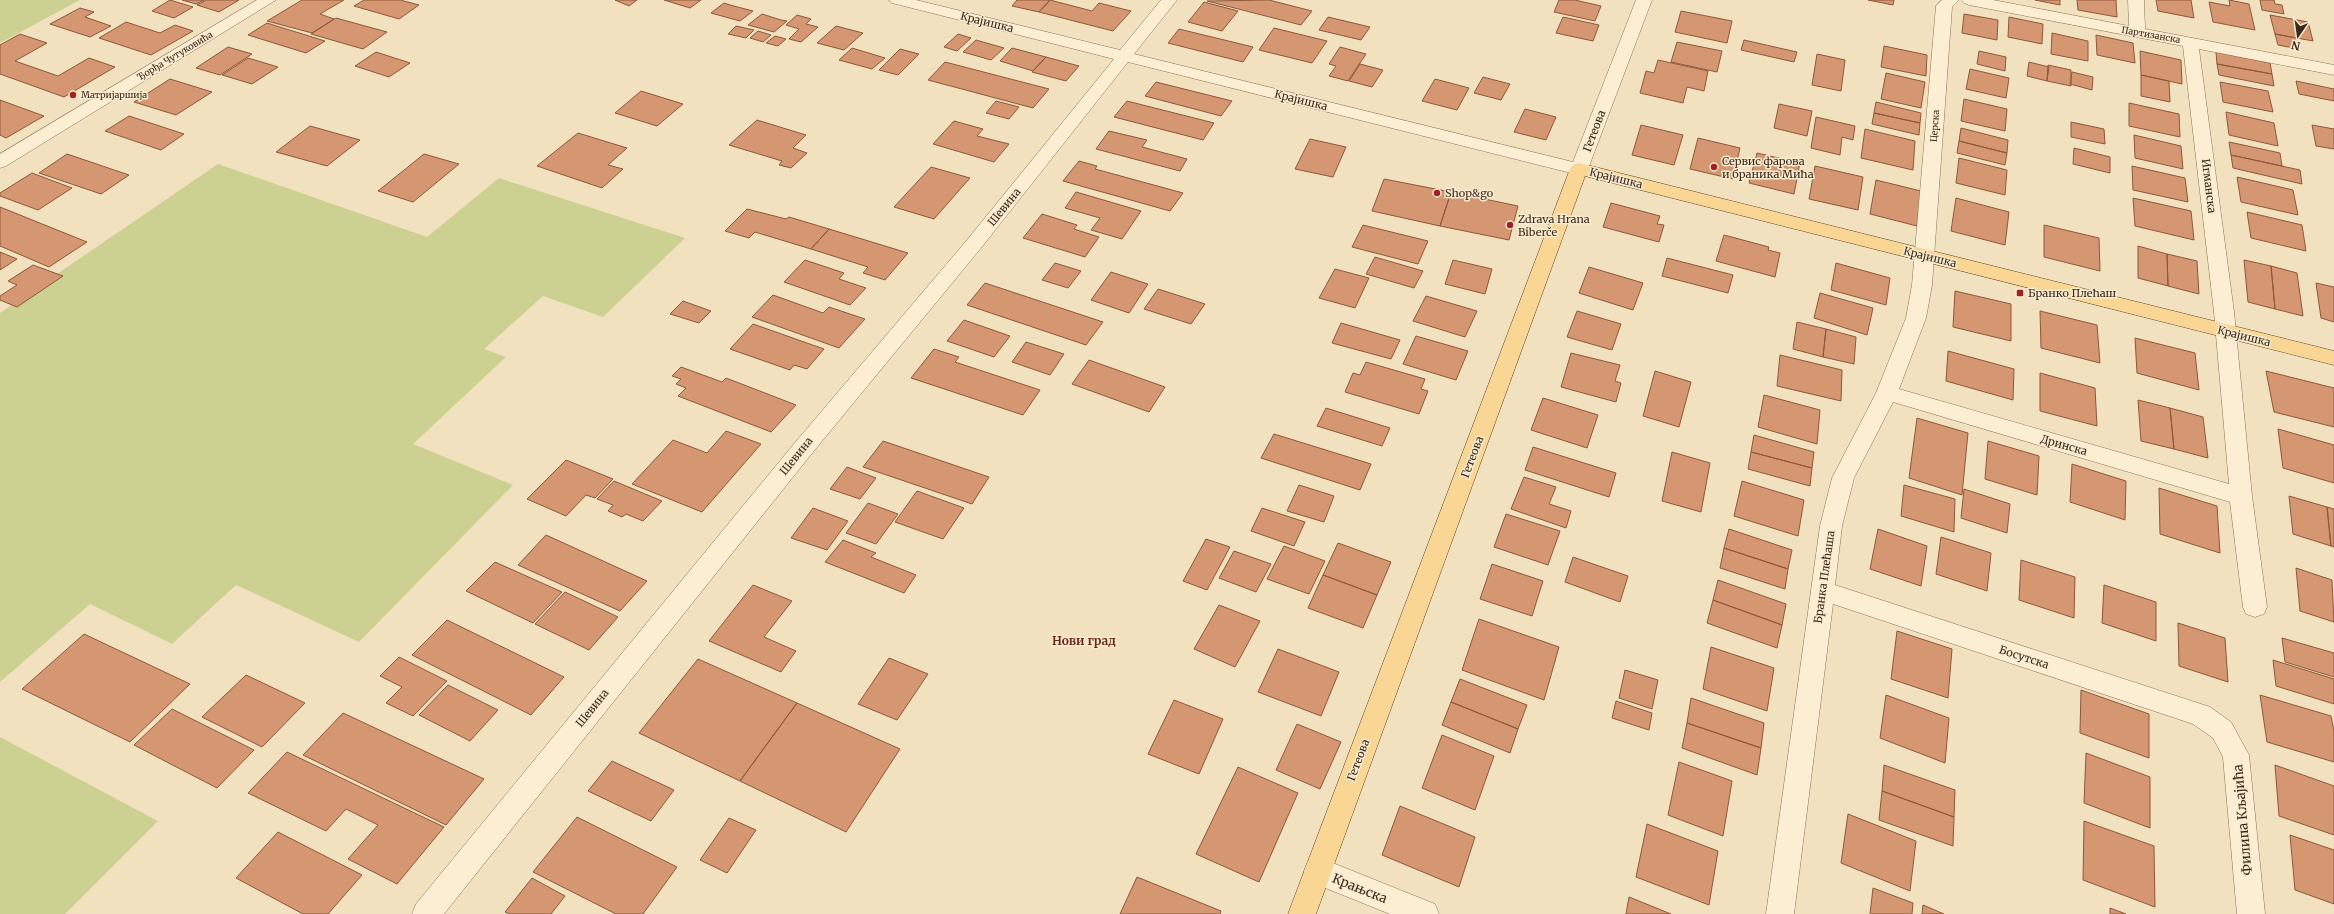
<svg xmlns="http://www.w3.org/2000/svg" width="2334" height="914" font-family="Merriweather,serif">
<rect width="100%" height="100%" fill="#f2e1bf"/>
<path fill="#ccd192" d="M0,0H80L0,43Z
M218,164L427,237L499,178L685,238L603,317L543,296L484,349L506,357L413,444L513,485L359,642L236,585L172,644L90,604L0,682V313Z
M0,737L158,821L65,914H0Z"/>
<path fill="#d49771" stroke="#8e5839" d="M170,0L193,7L174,18L152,11Z
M182,0H204L196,4Z
M206,0H239L219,12L197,5Z
M302,0H344L320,14L334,19L312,33L267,21Z
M364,0H400L419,5L399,19L354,6Z
M615,0H637L629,6Z
M664,0H701L690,8Z
M1017,0H1050L1039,12L1012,6Z
M1050,0L1092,11L1099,3L1131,11L1113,31L1039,12Z
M1269,0L1312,11L1301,25L1207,1Z
M1559,0H1575L1601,6L1595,21L1554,12Z
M1868,0H1894L1893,5Z
M2035,0H2060V5Z
M2077,0H2116L2117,17L2078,10Z
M2156,0H2191L2194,18L2158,11Z
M2229,0L2249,4L2255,30L2213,22L2209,2L2230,6Z
M2260,0H2274L2275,4L2282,5L2284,14L2262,10Z
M1204,2L1238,11L1222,31L1188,22Z
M724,3L730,5L753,11L740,21L711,13Z
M80,8L94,12L85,17L111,26L90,37L50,24Z
M1681,11L1732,21L1727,43L1675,32Z
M762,14L781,20L787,21L774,32L748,25Z
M1964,14L1998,20L1997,40L1962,33Z
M797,15L811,19L806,24L818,27L801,42L789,39L799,29L786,25Z
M2270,15L2308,22L2313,41L2275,34Z
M1328,17L1370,27L1361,40L1319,30Z
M1563,17L1599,25L1593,41L1556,33Z
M2009,17L2043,24L2042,44L2008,37Z
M336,18L387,32L363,49L311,34Z
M126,22L160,33L175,25L193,31L151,55L99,38Z
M267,23L325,41L306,53L248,35Z
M736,26L754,30L746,38L728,34Z
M836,26L863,33L844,50L817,43Z
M1274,28L1327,41L1312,63L1259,50Z
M1179,29L1253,47L1243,62L1168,43Z
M758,31L771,35L763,42L750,38Z
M2052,33L2088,41V61L2051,54Z
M20,34L47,43L15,61L58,76L89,58L115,67L64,97L0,74V45Z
M958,34L971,38L957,51L944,47Z
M2275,34L2296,38L2299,49L2278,45Z
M2096,35L2133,43L2135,63L2097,55Z
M775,36L786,39L778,46L766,43Z
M976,40L1004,48L991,60L963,52Z
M1744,40L1797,52L1794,62L1741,50Z
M1677,42L1722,51L1717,72L1671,62Z
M1884,46L1927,55L1926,76L1881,67Z
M228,47L252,54L220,75L196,68Z
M1340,47L1366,54L1348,81L1329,76L1336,66L1329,64Z
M852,48L885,58L872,69L839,60Z
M1012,48L1046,57L1033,71L1000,61Z
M900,49L919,54L898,75L879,70Z
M1979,51L2006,57L2005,71L1977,64Z
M2140,51L2181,60L2182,84L2141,75Z
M376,52L410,63L389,77L355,66Z
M2216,52L2270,63L2272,74L2217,64Z
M1817,54L1845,60L1841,91L1812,85Z
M1046,57L1079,66L1066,81L1032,72Z
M248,58L278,67L252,84L222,75Z
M1658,60L1708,71L1704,91L1687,87L1683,103L1640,93L1646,71L1654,73Z
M945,62L1049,89L1033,108L928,80Z
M2029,62L2049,67L2047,81L2027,76Z
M1360,64L1383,70L1372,87L1349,81Z
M2217,64L2272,74L2274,86L2219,75Z
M2048,65L2071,70V86L2047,81Z
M1970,69L2009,78L2006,98L1966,89Z
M2072,72L2093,77L2092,90L2070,84Z
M1886,73L1925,82L1921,108L1881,99Z
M2141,75L2169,81L2170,102L2141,96Z
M1483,77L1510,84L1501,100L1474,93Z
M170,79L212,92L176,115L134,102Z
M1435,79L1469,88L1457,110L1422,101Z
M2296,81L2334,89V101L2299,94Z
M1156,82L1232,101L1221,116L1145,96Z
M2220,82L2268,91L2273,112L2223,102Z
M641,91L683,104L657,126L615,113Z
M1964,99L2007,109L2005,131L1961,121Z
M0,100L44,116L6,138L0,135Z
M996,101L1019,107L1009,119L986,113Z
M1127,101L1214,123L1203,140L1114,117Z
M1876,102L1921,113L1920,123L1874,113Z
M2129,103L2179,114L2180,137L2129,126Z
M1779,104L1812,111L1807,136L1774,128Z
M1525,109L1556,117L1546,140L1514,132Z
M2226,112L2274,123L2278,146L2229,135Z
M1874,113L1920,123L1919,135L1872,124Z
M129,116L184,134L161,150L105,131Z
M1816,117L1855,126L1853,140L1842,137L1840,155L1811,148Z
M757,120L806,135L793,148L807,153L791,168L779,165L782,161L729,145Z
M954,121L983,129L977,136L1009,144L994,162L933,144Z
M2071,122L2104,129L2105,144L2071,137Z
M1641,125L1683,135L1674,165L1632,155Z
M2312,125L2334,129V149L2316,146Z
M310,126L360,140L327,166L276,152Z
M1961,128L2008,140L2007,153L1959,141Z
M1865,129L1915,141L1913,170L1861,158Z
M1109,131L1147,140L1142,147L1187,159L1180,171L1096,149Z
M578,133L627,148L608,165L623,169L602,188L537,166Z
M2134,135L2181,146L2183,169L2135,158Z
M1698,138L1740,148L1733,179L1690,169Z
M1310,139L1346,147L1333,177L1295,169Z
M1959,141L2007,153L2005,165L1957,153Z
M2229,142L2280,153L2282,166L2231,155Z
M2074,148L2110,157V173L2073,164Z
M1757,153L1800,163L1794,194L1749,183Z
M67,154L129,175L101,194L39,173Z
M424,154L459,164L413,202L378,191Z
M2231,155L2300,170L2302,184L2233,168Z
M1959,158L2007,170L2005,195L1956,183Z
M1079,161L1097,166L1095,169L1183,193L1170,211L1063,181Z
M1815,166L1863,177L1858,210L1809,199Z
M2132,166L2185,178L2188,202L2133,190Z
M931,167L970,178L934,219L894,207Z
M32,173L72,188L38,210L0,196V193Z
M2237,177L2293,190L2298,215L2241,202Z
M1384,179L1451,192L1440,226L1372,211Z
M1876,180L1921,191L1917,226L1870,214Z
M1076,192L1141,211L1122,239L1091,230L1100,218L1065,208Z
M1451,192L1518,206L1509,240L1440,226Z
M1956,198L2009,212L2005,245L1951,231Z
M2133,198L2191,211L2194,240L2135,226Z
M1611,203L1660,216L1657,224L1664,225L1659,242L1603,227Z
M0,207L87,242L49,267L0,246Z
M747,209L786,219L789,217L829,229L811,249L755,232L749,238L725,231Z
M2247,212L2302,225L2306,251L2251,238Z
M1042,214L1077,225L1074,229L1099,237L1085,257L1023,238Z
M1363,225L1428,241L1418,264L1352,247Z
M2044,225L2099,238L2100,271L2044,257Z
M829,229L908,253L885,280L863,273L868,267L811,249Z
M1724,235L1769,247L1768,250L1780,253L1775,277L1716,261Z
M2138,246L2167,254L2168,286L2138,278Z
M0,252L17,259L0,270Z
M2167,254L2197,261L2199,294L2168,286Z
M1375,257L1423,271L1414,288L1366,274Z
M1667,258L1733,275L1728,293L1662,276Z
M805,260L844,273L839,279L866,288L850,305L784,282Z
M1453,260L1492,269L1485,294L1445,284Z
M2244,260L2271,266L2275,309L2248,302Z
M1055,263L1081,271L1068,288L1042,280Z
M1836,263L1890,278L1886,305L1831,290Z
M33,265L63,276L17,307L0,300V296L17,285L8,281Z
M2271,266L2297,273L2303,316L2275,309Z
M1589,267L1643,283L1633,310L1579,293Z
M1335,269L1369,278L1355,308L1319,298Z
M1111,272L1148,284L1129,313L1091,300Z
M985,283L1103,322L1086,345L967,305Z
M2316,283L2334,287V322L2321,318Z
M1158,289L1205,304L1191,324L1144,309Z
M1955,291L2011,304V341L1953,327Z
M1820,293L1873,308L1867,335L1814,318Z
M773,295L823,313L829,307L865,319L839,348L752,317Z
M1426,296L1477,311L1465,337L1413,321Z
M683,301L711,311L699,323L670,314Z
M1577,311L1621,324L1612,350L1567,337Z
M2040,311L2097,325L2100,363L2041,348Z
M964,320L1010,336L994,357L947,341Z
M1797,322L1826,329L1823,357L1793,349Z
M1341,323L1400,340L1391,359L1332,343Z
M753,324L824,349L807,369L794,365L790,370L730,349Z
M1826,329L1856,337L1854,364L1823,357Z
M1416,336L1468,351L1456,380L1403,364Z
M2135,338L2195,353L2199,390L2137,373Z
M1026,342L1064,354L1050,375L1012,362Z
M934,349L959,357L955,362L1040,390L1023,415L911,378Z
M1948,351L2014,369L2013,400L1946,381Z
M1571,353L1620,365L1615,381L1621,383L1616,402L1561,387Z
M1780,355L1842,370L1841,401L1777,386Z
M1089,360L1165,387L1149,412L1072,384Z
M1366,362L1425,379L1421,389L1428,391L1419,414L1345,392L1353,373L1360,375Z
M681,367L722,382L726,378L796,405L771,432L678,396L686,388L676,384L681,379L672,376Z
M1655,371L1691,382L1679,427L1643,416Z
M2266,371L2334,388V427L2274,412Z
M2040,373L2095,388L2097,426L2040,411Z
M1764,395L1820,410L1817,444L1758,427Z
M1543,398L1598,415L1587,448L1531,430Z
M2138,400L2170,408L2174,449L2141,441Z
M1326,408L1390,428L1382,446L1317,426Z
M2170,408L2203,417L2208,458L2174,449Z
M1917,418L1968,433L1962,495L1909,478Z
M2278,429L2334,445V483L2283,468Z
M726,431L761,444L702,512L632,484L673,440L707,453Z
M1274,434L1371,464L1360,490L1261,458Z
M1754,435L1814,452L1812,468L1751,452Z
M883,441L989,477L972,504L863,467Z
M1988,441L2039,456L2037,495L1985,479Z
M1533,447L1616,473L1609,497L1525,470Z
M1672,452L1710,463L1701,512L1662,501Z
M1751,452L1812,468L1810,486L1748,469Z
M566,460L613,479L595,498L586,495L566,516L527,499Z
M2072,464L2126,481L2125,520L2070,502Z
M847,467L876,478L860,499L830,489Z
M1524,477L1556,487L1549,504L1571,511L1566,528L1511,509Z
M614,481L662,501L643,521L626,514L622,517L608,511L613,505L597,499Z
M1742,481L1804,500L1798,536L1734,516Z
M1299,485L1334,496L1324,522L1287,511Z
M1904,485L1955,499L1954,532L1901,516Z
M2159,488L2217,506L2220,553L2160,534Z
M1964,489L2010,504L2007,533L1961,518Z
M917,491L964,508L943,539L895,522Z
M2289,496L2327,507L2331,546L2293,534Z
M868,503L898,514L876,544L846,533Z
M2327,507L2334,509V547L2331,546Z
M813,508L848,521L827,550L791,538Z
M1262,508L1305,522L1294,546L1251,531Z
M1506,514L1560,531L1548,565L1494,547Z
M1729,529L1792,550L1788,569L1724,548Z
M1878,529L1927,546L1921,586L1870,569Z
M546,535L647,581L620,611L518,565Z
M1941,537L1991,553L1987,591L1936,574Z
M1206,539L1230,547L1207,590L1183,581Z
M843,540L876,553L871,557L916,575L904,593L825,562Z
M1338,543L1391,562L1377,595L1323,575Z
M1284,546L1325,561L1309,594L1267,579Z
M1724,548L1788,569L1785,589L1720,568Z
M1234,551L1271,564L1256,592L1219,578Z
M1573,557L1628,576L1620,602L1565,582Z
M2021,560L2075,577L2074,618L2019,600Z
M495,562L562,592L533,623L466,591Z
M1492,564L1543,581L1532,616L1480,599Z
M2296,568L2332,580L2334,622L2300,611Z
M1323,575L1377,595L1363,628L1308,608Z
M1718,580L1786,604L1782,625L1713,600Z
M753,585L792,601L764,637L796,651L781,672L709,641Z
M2104,585L2156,602V641L2102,623Z
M565,592L618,617L589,650L535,624Z
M1713,600L1782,625L1777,648L1707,623Z
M1219,605L1260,621L1235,667L1194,649Z
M1479,619L1559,647L1544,700L1462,670Z
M447,620L564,677L531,715L412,655Z
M2178,623L2225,638L2228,682L2179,666Z
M1897,631L1952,649L1948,698L1891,679Z
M84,634L190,684L130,742L22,689Z
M2282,638L2334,653V677L2285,662Z
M1711,647L1774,668L1767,711L1703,689Z
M1278,649L1339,672L1321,716L1258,692Z
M399,657L447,681L413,716L386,703L402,687L380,676Z
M889,658L928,674L897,720L858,704Z
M698,659L797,703L740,781L639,733Z
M2273,660L2334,679V704L2276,686Z
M1625,670L1658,680L1652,709L1619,698Z
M246,675L305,703L262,747L202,717Z
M1460,679L1527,705L1518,729L1451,702Z
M448,685L498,710L470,741L419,715Z
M2081,690L2149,714V758L2080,733Z
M1886,695L1949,718L1945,763L1880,738Z
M2260,695L2331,716L2334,731V762L2267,742Z
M1691,698L1764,723L1761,748L1687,723Z
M1174,700L1223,719L1199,774L1148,754Z
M1616,701L1652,713L1649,730L1612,718Z
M1451,702L1518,729L1510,753L1442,725Z
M797,703L900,749L846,832L740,781Z
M172,709L254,750L217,788L134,745Z
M343,713L484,779L446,825L303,755Z
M1687,723L1761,748L1757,775L1682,748Z
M1297,724L1341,742L1320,789L1276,770Z
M1442,735L1494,756L1475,810L1422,788Z
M287,752L444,827L397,884L348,859L378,825L346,809L326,831L248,793Z
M2086,753L2150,777V828L2084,803Z
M612,761L674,790L651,821L588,791Z
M1679,762L1732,781L1723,836L1668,815Z
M1884,765L1955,790L1954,817L1882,791Z
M2275,765L2334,786V835L2279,816Z
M1238,767L1298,793L1259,882L1196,854Z
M1882,791L1954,817L1953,846L1879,820Z
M1400,806L1475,837L1459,887L1382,855Z
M1848,814L1916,841L1910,891L1841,863Z
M577,817L677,867L643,914H616L533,872Z
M729,818L756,830L727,873L700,860Z
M2084,821L2154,846L2155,907L2083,880Z
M1647,824L1718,851L1709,905L1636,877Z
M278,832L362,875L328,914H303L236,878Z
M2290,835L2334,850V904L2295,890Z
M1137,877L1221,911L1220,914H1120Z
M532,878L565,896L551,914H510L505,912Z
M1873,888L1913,903L1912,914H1870Z
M1629,897L1671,914H1626Z
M1923,905L1944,914H1922Z
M2110,908L2126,914H2110Z"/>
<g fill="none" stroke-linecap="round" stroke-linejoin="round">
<defs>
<path id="minor" d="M257,0H276L6,166L0,168V154Z
M889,0H916L1120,50L1161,0H1177L1134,54L1573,162L1636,0H1652L1588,169L1585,173L1579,175L1128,62L981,248L809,457L444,914H412L416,904L793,445L967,240L1114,59L892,3Z
M1942,0H1959L1952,7L1932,285L1926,318L1899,389L2229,484L2214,312L2183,46L1969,5L1964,3L1961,0H1993L2129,26L2128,0H2144L2145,29L2334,65V75L2199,49L2234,312L2252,496L2267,607L2264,614L2255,617L2246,614L2243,607L2230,502L1893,402L1854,478L1842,526L1835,585L2201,704L2210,707L2231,722L2249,755L2265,914H2237L2223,757L2213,738L2193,724L1833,604L1794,914H1766L1820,526L1832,478L1876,393L1906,318L1912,285L1936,6Z
M1318,857L1435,904L1439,914H1390L1308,881L1304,871L1308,861Z"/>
<path id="major" d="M1579,163L2334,351V365L1585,176L1316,914H1288L1570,169L1573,165Z"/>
</defs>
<use href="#minor" stroke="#8c7155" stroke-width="1"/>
<use href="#major" stroke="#593f2a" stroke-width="1"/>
<use href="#minor" fill="#fceed3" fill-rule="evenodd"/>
<use href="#major" fill="#f9d693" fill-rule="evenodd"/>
</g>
<g fill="#a12025" stroke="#f9ebcf" stroke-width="1.5">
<circle cx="73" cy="95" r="4"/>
<circle cx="1714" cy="167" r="4"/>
<circle cx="1437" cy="193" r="4"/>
<circle cx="1510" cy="225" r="4"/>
<rect x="2016" y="289" width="8" height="8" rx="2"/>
</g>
<g text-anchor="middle" stroke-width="3" stroke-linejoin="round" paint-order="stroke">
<g font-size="9" fill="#3a291b" stroke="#f9ebcf">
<text transform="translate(2151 35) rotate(10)" y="3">Партизанска</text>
<text transform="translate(175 56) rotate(-31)" y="3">Ђорђа Чутуковића</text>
<text transform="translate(1935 126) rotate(-86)" y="3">Церска</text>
</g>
<g font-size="9" fill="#3a291b" stroke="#f9ebcf" text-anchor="start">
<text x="81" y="98">Матријаршија</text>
</g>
<g font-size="11" fill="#3a291b" stroke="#f9ebcf">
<text transform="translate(987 22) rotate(14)" y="4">Крајишка</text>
<text transform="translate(1301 100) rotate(14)" y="4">Крајишка</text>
<text transform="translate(1594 131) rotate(-69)" y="4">Гетеова</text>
<text transform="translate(1616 178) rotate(14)" y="4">Крајишка</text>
<text transform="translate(2209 186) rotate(83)" y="4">Игманска</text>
<text transform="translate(1004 207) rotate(-51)" y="4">Шевина</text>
<text transform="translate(1930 257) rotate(14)" y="4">Крајишка</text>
<text transform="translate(2244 336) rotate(14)" y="4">Крајишка</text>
<text transform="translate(2064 445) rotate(16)" y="4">Дринска</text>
<text transform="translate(796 456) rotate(-51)" y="4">Шевина</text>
<text transform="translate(1472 457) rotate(-69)" y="4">Гетеова</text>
<text transform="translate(1824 577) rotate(-82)" y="4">Бранка Плећаша</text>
<text transform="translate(2024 657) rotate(18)" y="4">Босутска</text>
<text transform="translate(592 708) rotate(-51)" y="4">Шевина</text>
<text transform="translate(1358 760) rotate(-69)" y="4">Гетеова</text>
</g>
<g font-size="11" fill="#3a291b" stroke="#f9ebcf" text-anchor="start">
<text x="1722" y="165">Сервис фарова<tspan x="1722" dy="13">и браника Мића</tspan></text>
<text x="1445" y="197">Shop&amp;go</text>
<text x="1518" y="223">Zdrava Hrana<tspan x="1518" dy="13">Biberče</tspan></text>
<text x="2028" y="297">Бранко Плећаш</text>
</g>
<g font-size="12" font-weight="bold" fill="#6b2617" stroke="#f9ebcf">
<text x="1084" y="645">Нови град</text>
</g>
<g font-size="13" fill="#3a291b" stroke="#f9ebcf">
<text transform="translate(2242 820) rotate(-95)" y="5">Филипа Кљајића</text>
<text transform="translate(1360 888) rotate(22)" y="5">Крањска</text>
</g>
</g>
<g transform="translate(2298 36) rotate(193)" stroke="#f9ebcf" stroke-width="3" paint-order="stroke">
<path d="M0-3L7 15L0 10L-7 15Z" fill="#3a291b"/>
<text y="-6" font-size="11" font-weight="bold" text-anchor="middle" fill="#3a291b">N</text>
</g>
</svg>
